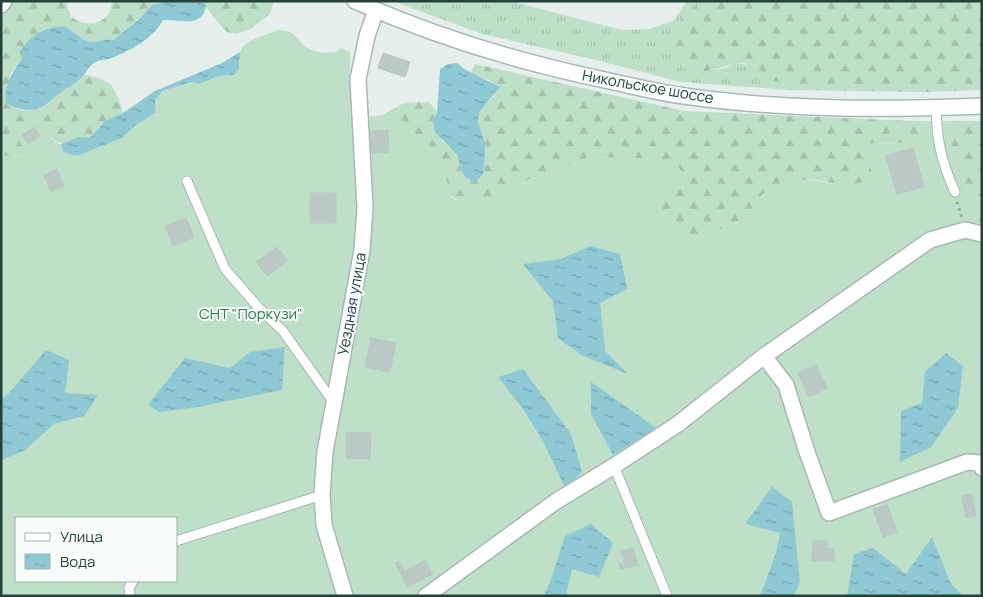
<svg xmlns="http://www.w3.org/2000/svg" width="983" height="597" font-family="Manrope,sans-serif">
<defs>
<pattern id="grass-tufts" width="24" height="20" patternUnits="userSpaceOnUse" patternTransform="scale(1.25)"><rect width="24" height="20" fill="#bfe0c8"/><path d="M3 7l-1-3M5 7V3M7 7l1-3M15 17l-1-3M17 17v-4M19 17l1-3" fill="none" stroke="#a4c1ad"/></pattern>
<pattern id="forest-firs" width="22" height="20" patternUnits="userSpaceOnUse" patternTransform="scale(1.25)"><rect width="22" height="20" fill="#bfe0c8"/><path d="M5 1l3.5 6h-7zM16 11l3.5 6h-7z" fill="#a4c1ad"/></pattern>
<pattern id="water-ripples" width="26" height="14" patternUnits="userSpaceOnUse" patternTransform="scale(1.25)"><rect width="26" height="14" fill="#8ec9d4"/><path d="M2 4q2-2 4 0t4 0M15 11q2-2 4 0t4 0" fill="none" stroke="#74a5ad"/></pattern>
</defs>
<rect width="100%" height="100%" fill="#e6efeb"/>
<path fill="url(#grass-tufts)" d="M392,1H510L622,30L649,29L673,21L687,1H730C693,7 693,1 674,36L709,71L726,68L734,64H752L782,83L788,90L681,82L592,59L482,34Z"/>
<path fill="url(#forest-firs)" d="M14,1H66L71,17C88,29 111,24 112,1H164L144,13L124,33L114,40C105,38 96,44 87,41C80,38 74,31 67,28C56,23 37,32 29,40C25,44 23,48 19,52L22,58L11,73L5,97L6,103C31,120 43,104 62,91C70,86 78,82 84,74C114,82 114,84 123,113L105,121L90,138C86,138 81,137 77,138C65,140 61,149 51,137C36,148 22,162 1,155V15Z
M206,1H274L270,14L252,28L237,34L227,32L223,28L206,7Z
M730,1H982V90L923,92L788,90C779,79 775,83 766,77C761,73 760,67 752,64C729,58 692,88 674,58C666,44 676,28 685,16C696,1 713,4 730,1Z
M475,64L684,111L911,121L918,126L921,134C906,147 885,143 867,143L873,177L865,183L844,185L810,179L761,196L750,218C741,221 732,224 724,227C721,229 717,232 714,233C681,248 664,225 656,196L668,187L676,165L649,159L592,157L580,160L558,172L531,178L520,185L501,194L475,201L461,202L450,196L444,170L420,137L409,129H395L387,124L382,115L404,103L429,102L437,112L433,121L442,141L459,156L460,168L483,174L485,143L478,122L479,112L486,103L494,96L491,81L471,73Z
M946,121H982V227L977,226L969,193L951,155Z"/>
<path fill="#bfe0c8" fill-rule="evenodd" d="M278,30C301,31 295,43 312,50C319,53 328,53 336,52L341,48L350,52L351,119L382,115L387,124L395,129H409L420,137L444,170L450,197L461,202L475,201L501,194L520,185L531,178L558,172L580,160L592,157L649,159L676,165L685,175L679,187H668L656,196C664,225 681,248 714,233C717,232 721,229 724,227C732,224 741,221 750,218C754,211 756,203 760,197C764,192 771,188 776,185C808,168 844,197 873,177L866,143C885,143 906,147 921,134L918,126L911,121H946L951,155L969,193L977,226L982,227V596H1V155L16,157L27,154L15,133L36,123L56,143L61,144L63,152L79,155L122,138L136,125L155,113V101L162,91L192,82L199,83L218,76H227L239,69L240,52L243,46L254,39ZM16,518H176V581H16Z"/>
<path fill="url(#water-ripples)" d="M164,1H206C206,30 182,19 163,20C153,39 131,50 112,58C106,60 101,59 94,63C88,67 85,75 79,80C73,85 66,88 60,93C55,96 51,101 45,105C34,113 17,110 6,103C3,86 13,72 22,58L19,52C23,48 25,44 29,40C37,32 56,23 67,28C74,31 80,38 87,41C96,44 105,38 114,40L138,20L152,5L159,4Z
M240,52L239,69L233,75L218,76L199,84L192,82L162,91L155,101V113L136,125L122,138L79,155H73L63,152L61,144L78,137L90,138L105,121L123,113L155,91L222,63Z
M457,63L464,69L500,87L479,112L478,122L485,143V154L483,174L476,182L466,178L460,168L458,156L435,132L433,121L437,112L440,69L448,64Z
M590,246L620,254L627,289L600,303L605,351L628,374L581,355L558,338L553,301L523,264L561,259Z
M285,347L282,390L198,407L159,412L148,405L185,358L230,368L250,352Z
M46,350L69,360L65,393L98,395L84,416L54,424L24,451L1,460V399L9,393Z
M946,353L963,366L958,408L931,447L900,462L901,411L922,403L925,372Z
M523,369L571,434L582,472L565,488L544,443L523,409L498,377Z
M591,382L656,428L613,455L591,414Z
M772,487L792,502L800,582L794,596H760L776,553L780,533L745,524Z
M591,524L613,543L599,577L572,569L566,596H544L551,579L565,536Z
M932,537L951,584L964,596H847L854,554L873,548L906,574Z"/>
<path fill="#bbcac4" stroke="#b8c9c2" d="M383,53L410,62L405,77L378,68Z
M35,127L40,136L28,144L22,135Z
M388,130L389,152L372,153L371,131Z
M913,148L924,187L897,194L886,156Z
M57,169L64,186L51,192L44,175Z
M310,193H336V223H310Z
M186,218L194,237L173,246L165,226Z
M277,247L288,261L267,276L256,262Z
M371,338L396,343L390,372L365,367Z
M816,365L827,388L809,397L798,373Z
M347,432L371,433L370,459L346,458Z
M972,494L976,516L966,518L962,496Z
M887,504L897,532L883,537L873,509Z
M813,541H827V548L834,549V561H812Z
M633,548L638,565L621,569L619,563L624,562L621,551Z
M425,560L432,574L408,587L395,563L399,561L405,571Z"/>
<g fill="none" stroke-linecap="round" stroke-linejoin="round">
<defs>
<path id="service" d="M936,108C937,141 941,161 955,192
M187,181L225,269L259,308L283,331L334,403
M614,466L667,596
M176,541L322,495
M130,596L129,588L133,581"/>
<path id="minor" d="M1,5L4,1
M764,356L786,385L807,452L829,513L967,462L979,463L982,468
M345,596L324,525L322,495L325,452L362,250L365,207L358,79L367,36L376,10
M426,596L555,502L614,466L678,424L764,356L930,240L965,230L982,234"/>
<path id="secondary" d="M355,1C438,38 526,64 614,82C637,87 661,93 684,96C783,110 883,110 982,106"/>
</defs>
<use href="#service" stroke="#a8b8b2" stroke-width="11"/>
<use href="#minor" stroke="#a8b8b2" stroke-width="18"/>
<use href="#secondary" stroke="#a4bbb3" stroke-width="18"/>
<path stroke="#86b3a5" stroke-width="3" stroke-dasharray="2.5 4" stroke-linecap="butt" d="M957,202L962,218"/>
<use href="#service" stroke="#fff" stroke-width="9"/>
<use href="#minor" stroke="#fff" stroke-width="15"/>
<use href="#secondary" stroke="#fff" stroke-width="15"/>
</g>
<g text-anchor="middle" stroke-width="4" stroke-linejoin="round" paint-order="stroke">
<g font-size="15" fill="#24423a" stroke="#f7fbf9">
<text transform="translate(648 87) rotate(10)" y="5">Никольское шоссе</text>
<text transform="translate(352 304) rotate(-80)" y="5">Уездная улица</text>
</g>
<g font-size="15" fill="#2d7a4b" stroke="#f7fbf9">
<text x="251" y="319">СНТ "Поркузи"</text>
</g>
</g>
<rect width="983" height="597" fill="none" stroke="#24423a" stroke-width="5"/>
<rect x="15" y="517" width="162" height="65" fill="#f7fbf9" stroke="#a3b1ad"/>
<rect x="25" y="533" width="25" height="8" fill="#ffffff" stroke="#a3b1ad"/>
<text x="60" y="542" font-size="15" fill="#24423a">Улица</text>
<rect x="25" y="554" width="25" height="15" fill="url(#water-ripples)" stroke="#a3b1ad"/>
<text x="60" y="567" font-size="15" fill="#24423a">Вода</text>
</svg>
